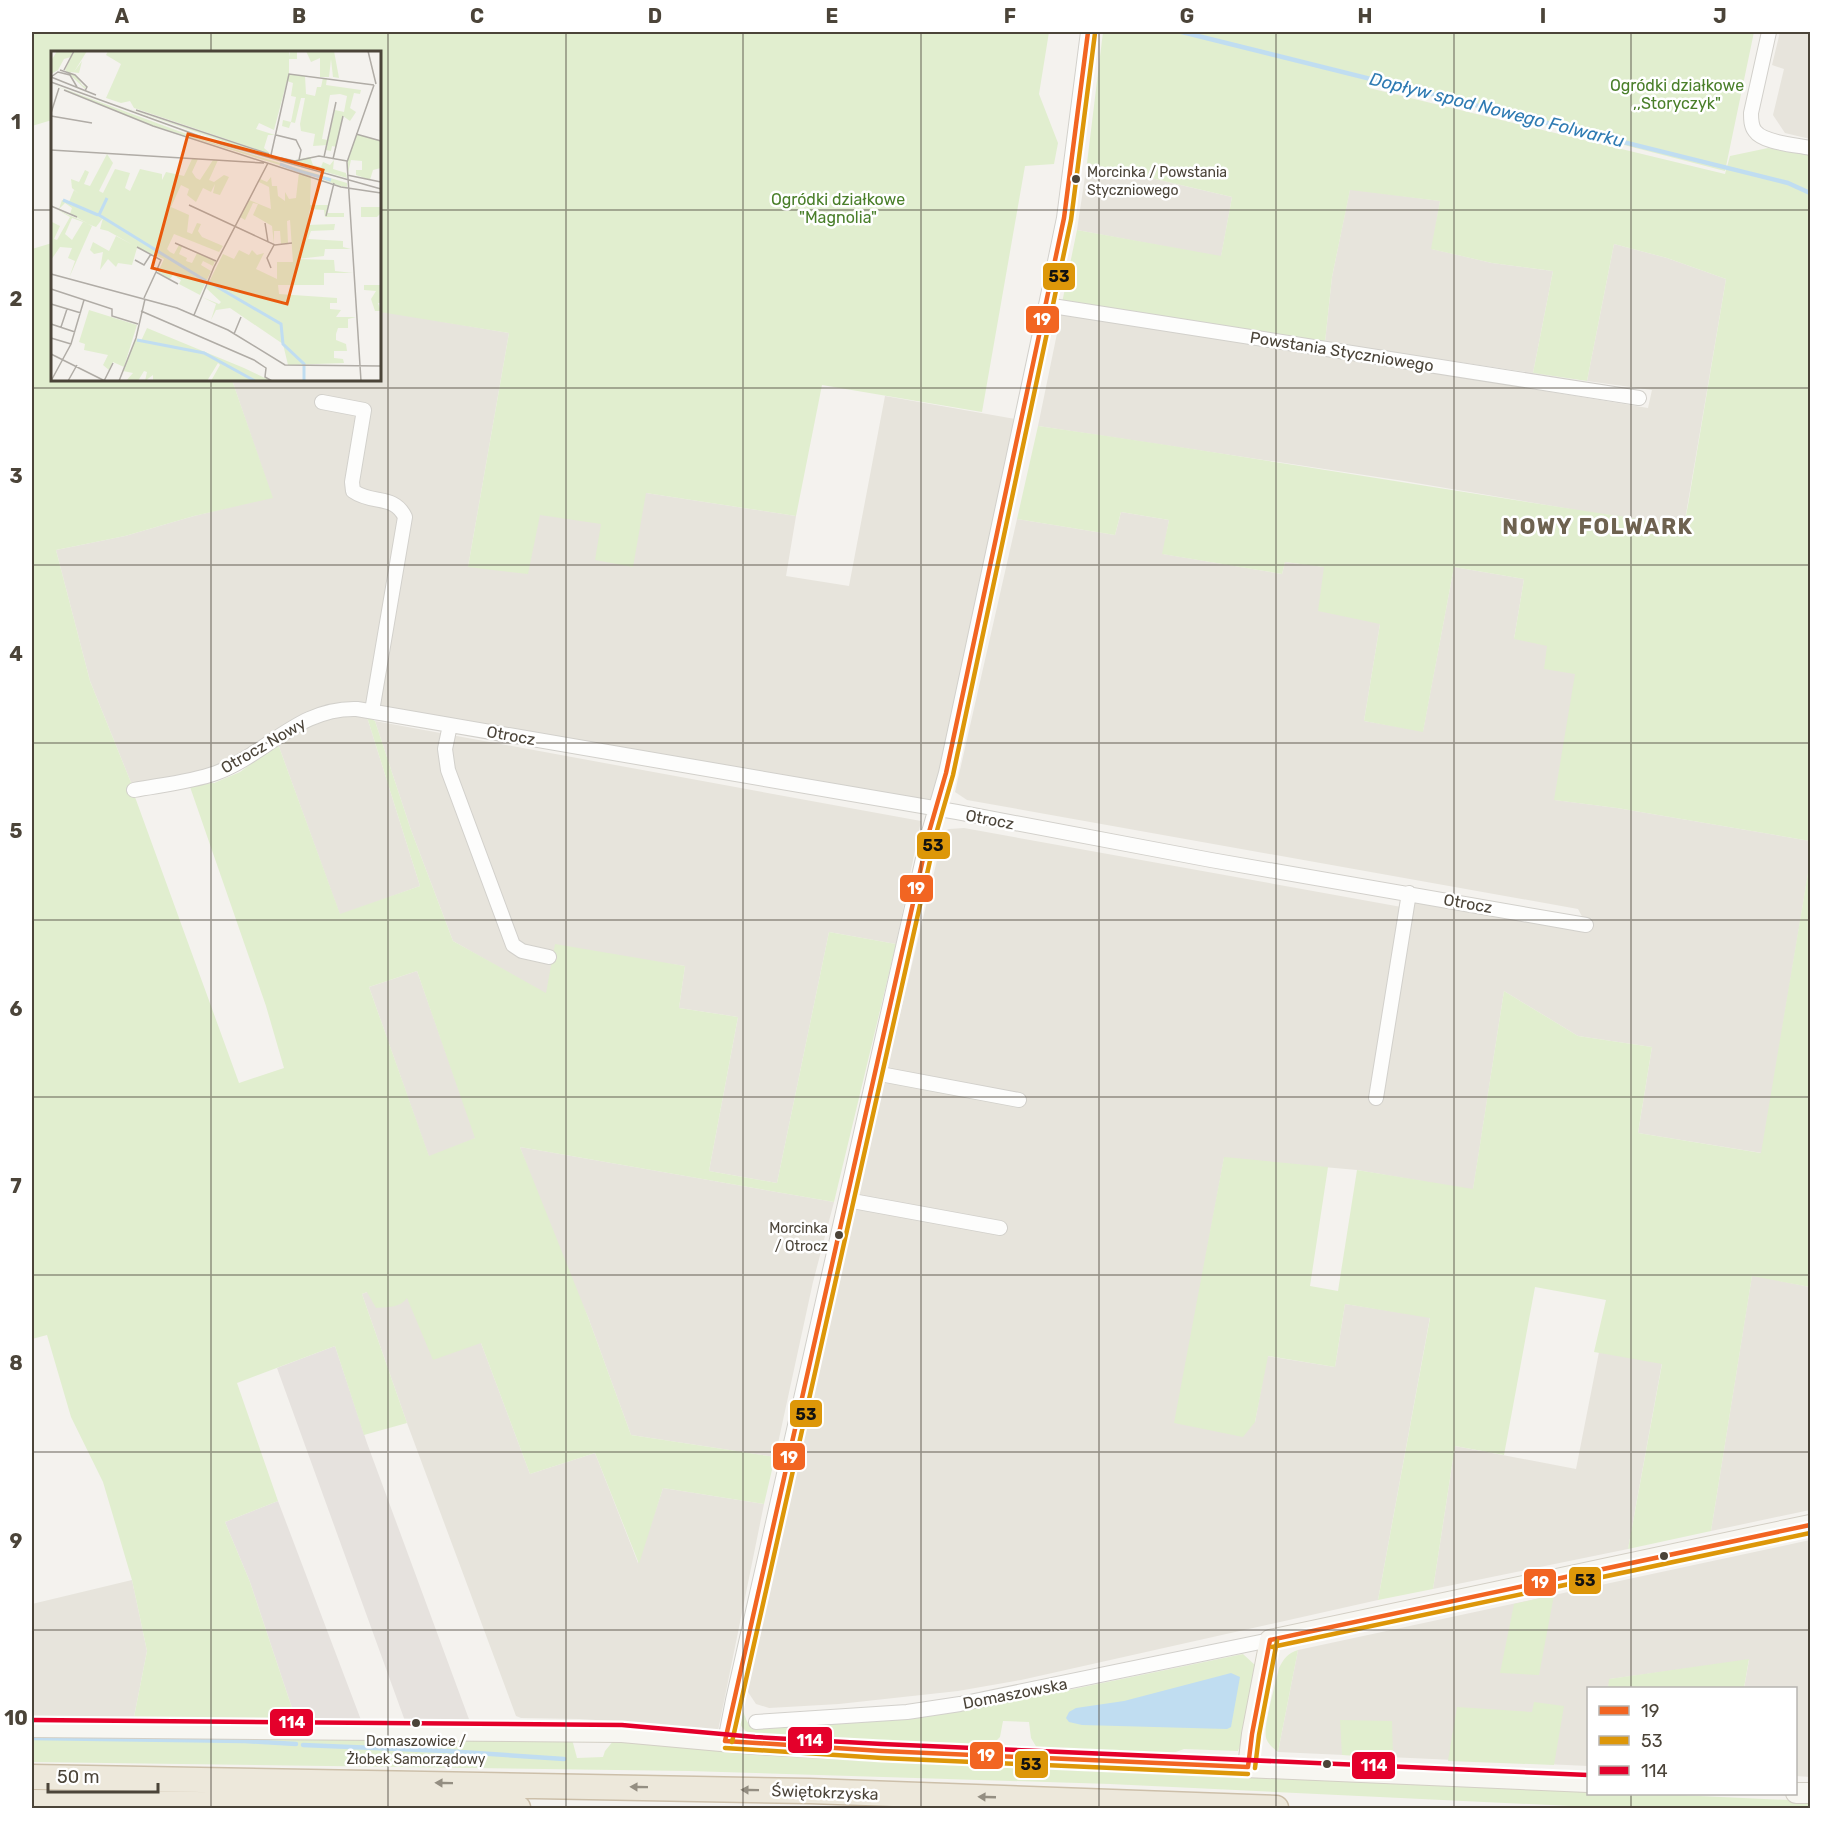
<svg xmlns="http://www.w3.org/2000/svg" width="1842" height="1840" font-family="Rubik,sans-serif">
<rect width="100%" height="100%" fill="#f4f2ee"/>
<path fill="#e7e4dc" d="M1780,32H1810V139L1785,133L1773,115L1784,69L1772,65Z
M1087,163L1232,197L1221,257L1077,230Z
M1350,189L1440,201L1432,249L1492,263L1553,271L1533,373L1325,342L1332,277Z
M1614,244L1667,258L1726,279L1684,526L1603,514L1555,800L1617,808L1810,841V861L1762,1153L1638,1133L1652,1047L1578,1036L1504,991L1473,1190L1357,1170L1224,1158L1204,1267L1255,1422L1267,1356L1335,1367L1345,1304L1430,1317L1378,1600L1021,1680L958,1691L839,1704L769,1708L756,1704L744,1686L799,1435L944,831L949,829L964,828L1407,908L1409,900L1586,924L1578,909L967,800L955,792L1017,519L1115,535L1121,512L1169,520L1163,554L1282,574L1285,562L1324,567L1380,624L1364,721L1423,731L1454,567L1524,579L1514,639L1570,509L1404,481L1038,426L1061,314L1281,347L1648,408L1652,390L1587,381Z
M380,311L509,333L468,567L540,515L646,493L796,516L786,576L849,586L885,396L1021,420L936,809L382,713L319,714L244,760L134,790L90,681L56,550L125,536L194,516L272,497L232,380H380Z
M351,716L367,717L420,886L340,915L278,744L292,732L323,719Z
M375,721L921,821L896,944L829,932L777,1183L709,1171L738,1017L679,1008L685,966L621,957L546,994L453,941L411,830Z
M417,971L476,1138L429,1157L369,987Z
M520,1147L834,1202L813,1282L775,1457L631,1435L588,1317L557,1248Z
M1752,1275L1810,1287V1510L1711,1531Z
M399,1280L481,1343L530,1474L595,1453L638,1563L663,1488L764,1504L718,1731L647,1723L579,1719L521,1718L516,1716L407,1423L362,1294Z
M1599,1352L1662,1363L1628,1549L1433,1589L1455,1446L1576,1469Z
M1810,1540V1777L1796,1776V1688H1744L1749,1660L1610,1679L1608,1688H1588V1766L1278,1752L1298,1650Z
M132,1580L147,1651L133,1722L32,1720V1604Z"/>
<path fill="#e6e2de" d="M335,1346L367,1443L470,1722L405,1721L277,1368Z
M278,1501L361,1720H296L250,1582L225,1522Z"/>
<path fill="#e1eecf" fill-rule="evenodd" d="M32,32H1049L1039,94L1058,143L1054,164L1025,166L982,412L822,385L796,516L646,493L633,567L595,560L601,524L540,515L528,574L468,567L509,333L380,312V52H52V120L32,126Z
M1103,32H1182L1195,35L1186,32H1754L1725,171L1371,80L1369,88L1725,174L1730,156L1768,148L1810,155V841L1617,808L1554,800L1575,674L1544,669L1547,646L1514,639L1524,579L1454,567L1423,732L1364,721L1380,624L1318,611L1324,567L1285,562L1282,574L1162,554L1169,520L1121,512L1115,535L1017,519L1038,426C1254,457 1468,494 1684,526L1688,505L1726,279L1667,258L1614,244L1587,381L1533,373L1553,271L1492,263L1431,249L1440,201L1350,190L1332,277L1325,342L1062,303L1077,230L1221,256L1232,197L1087,163Z
M52,243V380H232L273,498L194,516L125,536L56,550L90,681L134,790L135,797L239,1083L284,1068L266,1006L189,784L214,783L240,772L278,744L340,914L420,886L367,717L375,721L411,830L453,941L546,993L555,944L685,966L679,1008L738,1017L709,1171L777,1183L829,932L896,944L834,1202L520,1147L588,1317L631,1435L775,1457L764,1504L663,1488L639,1564L595,1453L530,1474L481,1343L433,1360L407,1298C400,1308 387,1307 376,1308L367,1292L362,1294L407,1423L364,1435L335,1346L237,1383L278,1501L225,1522L250,1582L296,1720L133,1722L147,1651L132,1580L103,1482L71,1417L47,1335L32,1339V1276L34,1273L32,1265V249ZM417,971L475,1138L429,1156L369,987Z
M1810,861V1287L1752,1276L1711,1531L1628,1549L1662,1364L1594,1352L1606,1300L1535,1287L1504,1455L1455,1446L1433,1589L1378,1600L1430,1318L1345,1304L1335,1367L1268,1356L1255,1422L1243,1437L1174,1423L1224,1157L1328,1167L1310,1286L1338,1291L1357,1170L1473,1189L1504,991L1578,1036L1652,1047L1638,1133L1761,1153Z
M1554,1595L1539,1675L1500,1673L1514,1604Z
M1298,1650L1278,1752C1273,1748 1268,1744 1266,1738C1263,1726 1276,1682 1279,1668C1284,1658 1288,1653 1298,1650Z
M1243,1654L1256,1666L1242,1741L1238,1751L1184,1749L1165,1756L1048,1751L1037,1748L1031,1738L1029,1722L1003,1721L1000,1737L990,1747L752,1735C740,1729 735,1718 738,1705C749,1714 741,1727 762,1729L928,1716L1049,1694Z
M1749,1659L1744,1688H1608L1609,1679Z
M1534,1702L1564,1706L1554,1765L1448,1761L1457,1707L1532,1712Z
M1340,1720L1392,1721L1393,1758L1342,1755Z
M32,1732L569,1736L573,1743L577,1758L603,1757L605,1751L614,1740L1588,1790V1794H1657L1810,1801V1808H1612L1110,1784L689,1771L32,1762Z"/>
<path fill="#c0ddf1" d="M1231,1673L1240,1677L1231,1727L1227,1729L1082,1725L1069,1722L1066,1718L1069,1712L1076,1708L1124,1701Z"/>
<g fill="none" stroke-linecap="round" stroke-linejoin="round">
<path stroke="#c0ddf1" stroke-width="4.5" d="M1182,32L1788,183L1810,193
M32,1738L245,1741L296,1744
M303,1745L446,1751L564,1759"/>
<defs>
<path id="street" d="M1769,32L1751,113C1751,119 1751,126 1755,131C1763,143 1797,145 1810,148
M1046,305L1639,398
M322,402L364,410L352,482L353,491C373,505 394,494 405,517L372,711
M450,725L445,749L448,770L513,945L522,951L549,957
M134,790C161,785 191,782 216,773C267,754 299,707 357,709L957,812L1211,860L1586,925
M875,1073L1019,1100
M1376,1098L1409,893
M847,1200L1000,1228
M756,1722L907,1712L960,1704L1270,1640
M725,1741L733,1700L929,832L946,773L1046,305L1064,218L1088,32"/>
<path id="secondary" d="M32,1727L622,1732L754,1744L882,1751L1588,1782
M1248,1767L1252,1734L1270,1640L1810,1525
M1796,1793H1810"/>
<path id="highway" d="M32,1777L810,1791L1276,1808
M32,1802L518,1808"/>
</defs>
<use href="#street" stroke="#d2d0cb" stroke-width="16"/>
<use href="#secondary" stroke="#d3cfc5" stroke-width="22"/>
<use href="#highway" stroke="#ccbfa9" stroke-width="27"/>
<use href="#street" stroke="#fdfdfc" stroke-width="14"/>
<use href="#secondary" stroke="#f7f6f1" stroke-width="20"/>
<use href="#highway" stroke="#ede8db" stroke-width="24"/>
<defs>
<path id="bus-1" d="M1270,1640L1810,1525
M725,1741L929,832L946,773L1064,218L1088,32
M725,1741L882,1751L1248,1767
M1248,1767L1252,1734L1270,1640"/>
<path id="bus-2" d="M1272,1647L1810,1533
M732,1742L936,834L953,775L1071,220L1095,33
M725,1748L882,1758L1248,1774
M1255,1768L1259,1735L1277,1641"/>
<path id="bus-3" d="M32,1720L622,1725L755,1737L882,1744L1588,1775"/>
</defs>
<use href="#bus-1" stroke="#fff" stroke-width="9"/>
<use href="#bus-2" stroke="#fff" stroke-width="9"/>
<use href="#bus-3" stroke="#fff" stroke-width="9"/>
<use href="#bus-1" stroke="#f26522" stroke-width="4.5"/>
<use href="#bus-2" stroke="#dd9709" stroke-width="4.5"/>
<use href="#bus-3" stroke="#e4002b" stroke-width="4.5"/>
</g>
<defs><path id="oneway-solid" d="M-6-.8H1V-3.2L6.5 0L1 3.2V.8H-6Z" transform="scale(1.5)"/></defs>
<g fill="#948e82">
<use href="#oneway-solid" transform="translate(444 1783) rotate(-179)"/>
<use href="#oneway-solid" transform="translate(639 1787) rotate(-179)"/>
<use href="#oneway-solid" transform="translate(750 1790) rotate(-179)"/>
<use href="#oneway-solid" transform="translate(987 1797) rotate(-178)"/>
</g>
<path fill="none" stroke="#4b4439" stroke-width="1.5" stroke-opacity="0.55" d="M211,32V52M388,32V1808M566,32V1808M743,32V1808M921,32V1808M1099,32V1808M1276,32V1808M1454,32V1808M1631,32V1688M32,210H52M380,210H1810M211,380V1808M32,388H1810M32,565H1810M32,743H1810M32,920H1810M32,1097H1810M32,1275H1810M32,1452H1810M32,1630H1810M1631,1794V1808"/>
<g fill="#4b4439" stroke="#fff" stroke-width="2">
<circle cx="1076" cy="179" r="5"/>
<circle cx="839" cy="1235" r="5"/>
<circle cx="1664" cy="1556" r="5"/>
<circle cx="416" cy="1723" r="5"/>
<circle cx="1327" cy="1764" r="5"/>
</g>
<g text-anchor="middle" stroke-width="5" stroke-linejoin="round" paint-order="stroke">
<g font-size="14" fill="#4b4439" stroke="#fff" text-anchor="start">
<text x="1087" y="177">Morcinka / Powstania<tspan x="1087" dy="18">Styczniowego</tspan></text>
<text x="828" y="1233" text-anchor="end">Morcinka<tspan x="828" dy="18">/ Otrocz</tspan></text>
<text x="416" y="1746" text-anchor="middle">Domaszowice /<tspan x="416" dy="18">Żłobek Samorządowy</tspan></text>
</g>
<g font-size="16" fill="#4a7f2a" stroke="#fff">
<text x="1677" y="91">Ogródki działkowe<tspan x="1677" dy="18">,,Storyczyk"</tspan></text>
<text x="838" y="205">Ogródki działkowe<tspan x="838" dy="18">"Magnolia"</tspan></text>
</g>
<g font-size="16" fill="#4b4439" stroke="#fff">
<text transform="translate(1342 351) rotate(9)" y="6">Powstania Styczniowego</text>
<text transform="translate(511 735) rotate(10)" y="6">Otrocz</text>
<text transform="translate(263 745) rotate(-30)" y="6">Otrocz Nowy</text>
<text transform="translate(990 819) rotate(11)" y="6">Otrocz</text>
<text transform="translate(1468 903) rotate(10)" y="6">Otrocz</text>
<text transform="translate(1015 1693) rotate(-11)" y="6">Domaszowska</text>
<text transform="translate(825 1792) rotate(2)" y="6">Świętokrzyska</text>
</g>
<g font-size="18" font-style="italic" fill="#2e7ab2" stroke="#fff">
<text transform="translate(1497 110) rotate(14)" y="6">Dopływ spod Nowego Folwarku</text>
</g>
<g font-size="22" font-weight="bold" letter-spacing="1.5" fill="#6e6250" stroke="#fff">
<text x="1598" y="534">NOWY FOLWARK</text>
</g>
</g>
<g transform="translate(51 51)">
<rect width="330" height="330" fill="#f4f2ee"/>
<path d="M6,0H36L23,21L31,10L28,22L19,21L27,27L31,34L35,36L34,38L14,19L20,6L13,8L7,19L0,23V10ZM57,0H238L239,6V0H246V8H238V23L254,25L255,43L264,45L266,36H270L272,27H276L275,34L310,39L309,43L303,42L299,57L305,61L299,70L292,65L285,96L281,95L280,100L275,99L276,94L262,95L264,83L250,80L249,73L254,47H250L244,72L240,71L238,77L231,75L232,69L240,71L245,46L240,45L242,32L236,30L223,79L208,72L205,78L224,84H217L213,97L220,103L83,57L79,50L70,52L55,47L70,13L55,4ZM289,43L296,45L293,61L284,59L277,89L271,88L279,44ZM255,0H283L288,27L282,26L280,8L278,26H269V7L260,11ZM0,33L149,88L296,132V136L289,135L260,124L259,154H277L276,162H293V166H274L273,159L259,158L256,174L284,173L283,179L260,180L257,188L292,190V196L300,198H274L273,205L246,208L283,209L284,220L302,222H273V234H227L228,243L286,247V252H279V258L290,259L285,266H305L297,268V277H287L285,283V289L295,293L296,300H283V307L292,308L293,312L237,314L232,293L179,257L165,259L160,269L165,253L151,246L168,253L170,251L155,237L172,203L183,208L188,199L198,204L201,199L206,204L213,202L205,218L226,228V211H242L239,169L236,170L237,192L230,193L229,180H223V193L221,175L202,164L207,153L202,152L194,169L189,166L198,149L220,158L218,136L208,131L209,128L216,131L220,126L221,135H226L227,145L234,150V141L238,148L245,147L248,121L258,123L100,74ZM66,54L239,110L259,106L262,114L270,116L272,111L279,114L283,109L282,118L295,122L296,127L201,100ZM306,83L330,90V117L322,119L319,129L305,124V119H311V110L300,109L297,122L296,110ZM56,103L62,112L48,140L52,142L64,118L79,122L74,137L79,140L89,118L111,123V129L115,121L133,125L141,108H147L141,121L145,127L149,129L162,109H167L158,129L163,131L173,124L178,126L169,144L162,142L164,133L160,141L152,137L145,151L136,144L138,138L130,134L120,156L138,164L136,181L141,183L146,172L150,173L147,180L151,186L172,195L168,201L123,183L116,198L119,201L123,203L128,194L131,196L128,203L136,207L135,210L141,212L146,202L164,210L162,215L152,210L150,214L160,220L149,244L128,233L130,229L122,224L119,228L107,221L113,208L86,197L81,214L67,212L65,216L57,208L49,219L52,201L43,203L39,199L42,191L58,200L65,185L82,194L57,180L49,178L52,167L45,176L37,173L41,175L18,227L24,210L17,207L21,197L9,196L0,209L1,171L9,175L3,188L6,189L19,166L7,159L36,172L19,163L21,157L14,152L8,158L11,149L18,151L23,139L28,143L21,137L20,128L28,131L34,119L38,121L33,133L39,135ZM21,167L32,171L21,189L14,183ZM310,156H330V162L326,166H310ZM313,234H330V252H327L330,260H324L320,248L325,240L313,239ZM38,259L86,274L73,316L62,311L58,319L52,314L57,304L33,299L34,293L28,291ZM96,277L193,317L220,330H160L169,314L167,312L156,330H102V324L94,330L96,321L93,320L87,330H75L82,322L72,320L85,288L90,290Z" fill="#e1eecf" fill-rule="evenodd"/>
<path fill="none" stroke="#c0ddf1" stroke-width="3" d="M229,113L248,120M248,120L280,129M56,147L48,164L155,230M12,149L47,164M158,231L230,273L232,293L253,313V330M86,289L153,302L204,330"/>
<path fill="none" stroke="#b0aca6" stroke-width="1.5" d="M317,0L325,33M9,19L24,24L36,36L34,40M13,19L23,0M0,26L45,44M0,26L7,21L19,24L26,36M0,31L170,93L330,138M13,39L102,75L290,136L330,142M85,59L218,103M0,62L8,37M0,65L41,72M305,83L330,90M225,84L245,89L250,99L248,109M0,99L213,112M220,104L238,23L323,34M273,106L285,51M230,107L244,110L268,105L296,110M282,108L292,65M296,124L330,131M138,154L224,194L241,192M0,155L26,166M275,165L283,132M214,172L217,191M124,192L165,210M86,196L110,209L105,221M84,209L93,214L100,203M220,217L216,207L223,194M0,223L126,257L177,279L234,314L330,315M0,238L61,258V265L87,273M93,247L105,221L127,233M0,253L30,262M90,260L203,309L215,317L214,326L221,330M143,264L163,216L217,112M0,273L24,281M10,276L16,258M183,283L190,266M0,287L20,293M0,303L54,330M0,330L20,293L33,249M17,330L26,314M53,330L62,312M68,330L85,287L94,248M310,330L296,111L323,34"/>
<path fill="#e8590c" fill-opacity="0.15" stroke="#e8590c" stroke-width="3" d="M137,83L272,119L236,253L101,217Z"/>
<rect width="330" height="330" fill="none" stroke="#4b4439" stroke-width="3"/>
</g>
<g stroke="#fff" stroke-width="2">
<rect x="1042" y="262" width="34" height="29" rx="6" fill="#dd9709"/>
<rect x="1025" y="305" width="35" height="29" rx="6" fill="#f26522"/>
<rect x="916" y="831" width="35" height="29" rx="6" fill="#dd9709"/>
<rect x="899" y="874" width="35" height="29" rx="6" fill="#f26522"/>
<rect x="789" y="1399" width="34" height="29" rx="6" fill="#dd9709"/>
<rect x="772" y="1442" width="34" height="29" rx="6" fill="#f26522"/>
<rect x="1568" y="1566" width="34" height="29" rx="6" fill="#dd9709"/>
<rect x="1523" y="1568" width="34" height="29" rx="6" fill="#f26522"/>
<rect x="269" y="1708" width="45" height="29" rx="6" fill="#e4002b"/>
<rect x="787" y="1726" width="46" height="28" rx="6" fill="#e4002b"/>
<rect x="969" y="1741" width="35" height="29" rx="6" fill="#f26522"/>
<rect x="1014" y="1750" width="35" height="29" rx="6" fill="#dd9709"/>
<rect x="1351" y="1751" width="45" height="29" rx="6" fill="#e4002b"/>
</g>
<g font-size="16" text-anchor="middle" font-weight="bold" fill="#fff">
<text x="1042" y="325">19</text>
<text x="916" y="894">19</text>
<text x="789" y="1463">19</text>
<text x="1540" y="1588">19</text>
<text x="292" y="1728">114</text>
<text x="810" y="1746">114</text>
<text x="986" y="1761">19</text>
<text x="1374" y="1771">114</text>
</g>
<g font-size="16" text-anchor="middle" font-weight="bold" fill="#111">
<text x="1059" y="282">53</text>
<text x="933" y="851">53</text>
<text x="806" y="1420">53</text>
<text x="1585" y="1586">53</text>
<text x="1031" y="1770">53</text>
</g>
<rect width="1842" height="1840" fill="none" stroke="#ffffff" stroke-width="66"/>
<rect x="1587" y="1687" width="210" height="108" fill="#ffffff" stroke="#b7b4b0" stroke-width="1.5"/>
<rect x="1599" y="1706" width="30" height="9" fill="#f26522" stroke="#b7b4b0" stroke-width="1.5"/>
<text x="1641" y="1717" font-size="18" fill="#4b4439">19</text>
<rect x="1599" y="1736" width="30" height="9" fill="#dd9709" stroke="#b7b4b0" stroke-width="1.5"/>
<text x="1641" y="1747" font-size="18" fill="#4b4439">53</text>
<rect x="1599" y="1766" width="30" height="9" fill="#e4002b" stroke="#b7b4b0" stroke-width="1.5"/>
<text x="1641" y="1777" font-size="18" fill="#4b4439">114</text>
<path d="M48 1783v9h110v-9" fill="none" stroke="#4b4439" stroke-width="3"/>
<text x="57" y="1783" font-size="18" fill="#4b4439" stroke="#ffffff" stroke-width="4.5" paint-order="stroke">50 m</text>
<rect x="33" y="33" width="1776" height="1774" fill="none" stroke="#4b4439" stroke-width="2"/>
<g font-size="20" text-anchor="middle" font-weight="bold" fill="#4b4439">
<text x="122" y="23">A</text>
<text x="299" y="23">B</text>
<text x="477" y="23">C</text>
<text x="655" y="23">D</text>
<text x="832" y="23">E</text>
<text x="1010" y="23">F</text>
<text x="1187" y="23">G</text>
<text x="1365" y="23">H</text>
<text x="1543" y="23">I</text>
<text x="1720" y="23">J</text>
<text x="16" y="129">1</text>
<text x="16" y="306">2</text>
<text x="16" y="483">3</text>
<text x="16" y="661">4</text>
<text x="16" y="838">5</text>
<text x="16" y="1016">6</text>
<text x="16" y="1193">7</text>
<text x="16" y="1370">8</text>
<text x="16" y="1548">9</text>
<text x="16" y="1725">10</text>
</g>
</svg>
